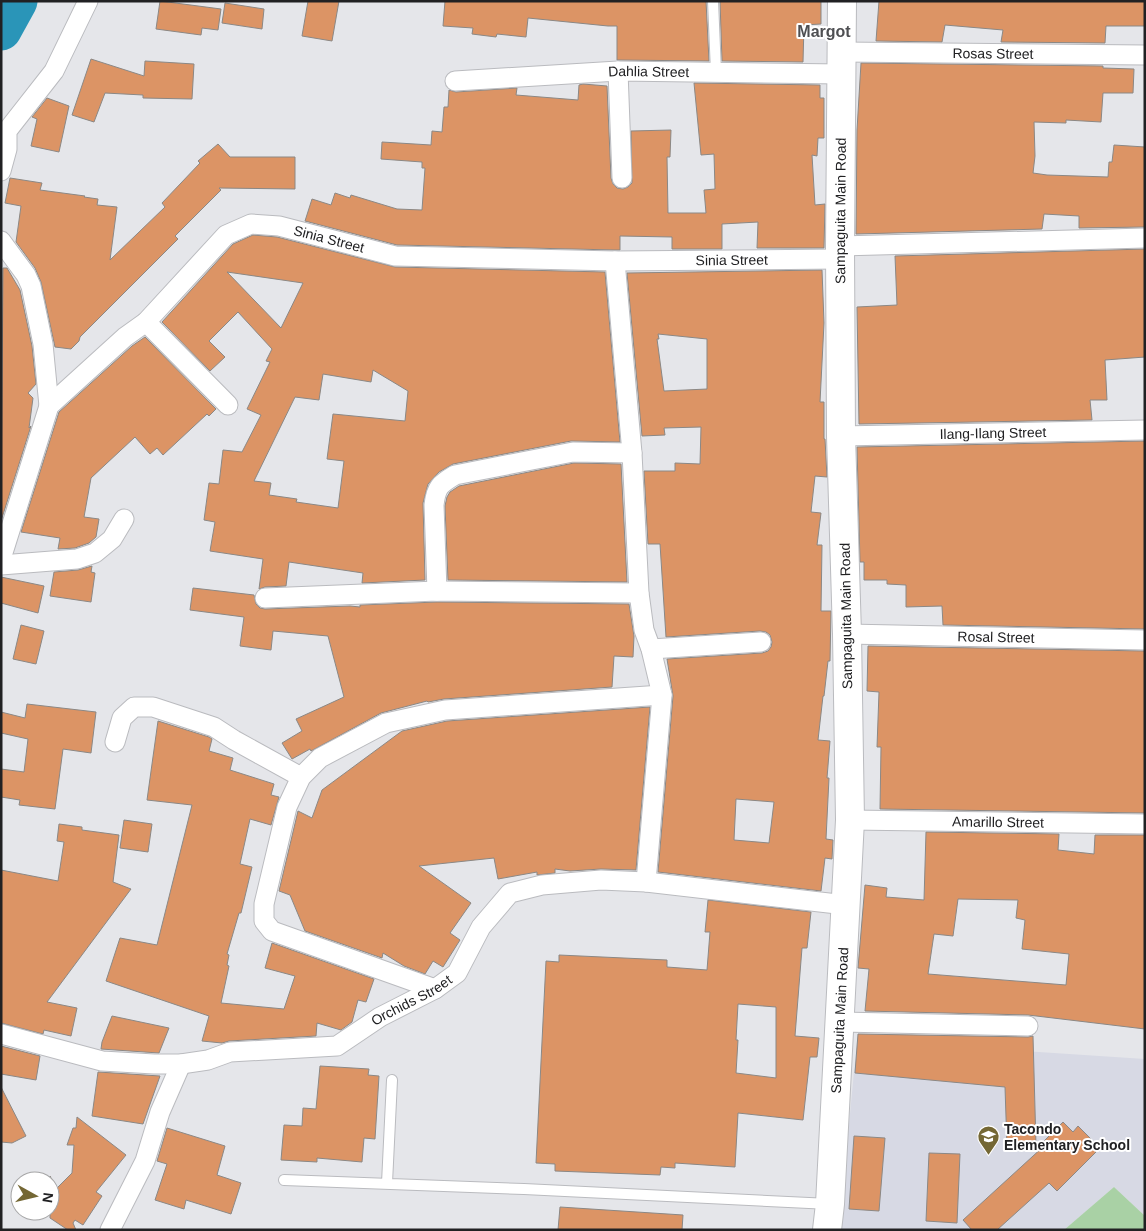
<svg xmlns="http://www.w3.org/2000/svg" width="1146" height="1231" font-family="Arial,sans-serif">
<rect width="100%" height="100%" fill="#e5e6ea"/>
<path fill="#d7d9e4" d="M857,1040L1145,1059V1216L1114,1187L1064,1230H839Z"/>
<path fill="#a9d1a5" d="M1114,1187L1145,1216V1230H1064Z"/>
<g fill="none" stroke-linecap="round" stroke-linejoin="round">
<path stroke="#2a95b8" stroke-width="41" d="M1,30L17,1"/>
</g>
<path fill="#dc9465" stroke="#8b8885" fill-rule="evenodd" d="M160,1L221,9L218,30L202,28L201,35L156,29Z
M308,1H339L332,41L302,36Z
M445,1H706L709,61L617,60V26H608L528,18L526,37L497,34L496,37L472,34L473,28L443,26Z
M720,1H821V24L804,25L803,62L722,61Z
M879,1H1145V26H1106L1105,43L1001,42L1003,30L945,25L942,42L876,41Z
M225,3L264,9L262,29L222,23Z
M91,59L144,76L145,61L194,64L192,99L143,98V95L105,93L94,122L72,115Z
M861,63L1103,66V68L1134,69L1133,93H1103L1101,122L1066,120V123L1034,122L1035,156L1033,173L1047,175L1108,177L1109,162H1112L1114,145L1145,147V227L1079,228V216L1044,214L1042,229L856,234L857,130Z
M694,83L820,85V98H824V138H818L817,156L812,155L815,205L825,204L824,248H757L758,222L722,224V249H672V237L620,236V250H615L397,245L305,221L312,199L331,205L335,193L350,198L351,195L397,209L422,210L425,168H422V162L381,159L382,142L431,145L432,131L442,132L444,107H448L449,90L456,92L517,88L516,95L578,100L579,85L583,84L607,86L611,178L613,184L617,188L623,189L628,187L632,183L631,131L671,130L670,157H667L668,213H706L704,190L715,189L714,154L701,155Z
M47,98L69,106L59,152L31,146L37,119L32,117Z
M218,144L230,157H295V189L219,188L221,190L175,236L178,239L80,337L79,341L71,349L55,347L41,282L35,268L16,242L21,206L5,203L10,178L42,183L40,190L85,196L84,197L98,199L97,205L117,207L110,260L165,207L162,203L200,163L198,161Z
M253,235L277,237L395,267L605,272L620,442L571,441L453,464L439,472L428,484L423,503L425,580L362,583L363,573L289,562L286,586L265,587L259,589L263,559L210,551L215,522L204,520L209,483L219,484L223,450L242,452L261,415L247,409L270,362L266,361L272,349L238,312L209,341L225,357L210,371L162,322L233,244ZM227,272L303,283L281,328ZM373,370L408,391L405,421L333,414L327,459L344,461L338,508L296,502L297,499L269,495L271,483L254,481L295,397L319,400L323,374L371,382Z
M1145,249V357L1105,360L1107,400H1090L1092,420L859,424L857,307L897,305L895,256Z
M3,268H7L20,290L32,346L36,384L28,393L33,398L29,428L31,426L1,521Z
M822,270L824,323L820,402H824V439H825L827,477L815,476L811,512L821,513L817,545H822L821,611H831L830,661H828L824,696H823L818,740L830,741L827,778H829L826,839L833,840L832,859L825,858L821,891L658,872L673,696L667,659L762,653L768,651L771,647L772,642L770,635L766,632L760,631L666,637L660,544H648L644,471H675V463L700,464L701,427L664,428L665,435L642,436L627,273ZM658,334L707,339V389L664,391L657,339H659ZM736,799L774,802L769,843L734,840Z
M145,337L216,409L209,416L207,414L163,455L157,448L150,454L135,437L91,478L84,517L99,519L96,537L89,543L75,548L58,549L60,538L21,532L59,412L132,346Z
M1145,441V629L943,625L942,606L906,607V585L887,584V580H864V562H860L857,447Z
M574,463L621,464L627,582L448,580L445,506L447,497L450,492L459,486Z
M92,566L91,572L95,573L91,602L50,596L54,572L78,570Z
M1,577L44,586L38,613L1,603Z
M193,588L254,595L256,604L260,608L265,609L350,606L360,607V605L437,602L629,604L634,636L633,657L614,656L612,687L444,699L428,702L427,701L381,713L311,751L310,749L292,759L282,743L302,731L296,719L344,697L328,636L273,631L271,650L240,646L244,617L190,610Z
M21,625L44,631L36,664L13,659Z
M868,646L1145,651V813L880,809L881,747H877L879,692L867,691Z
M27,704L96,712L91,753L63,749L55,809L19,805L20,800L1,797V769L24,772L28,739L1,733V712L25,718Z
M650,707L636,870L601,869L570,871L555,869V873L537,875V872L498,879L494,858L419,866L471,903L450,933L460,940L443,967L433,961L425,974L404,966L383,953L382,958L305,931L290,895L279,891L298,811L312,818L322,790L402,731L447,721Z
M158,721L209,737L212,739L209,751L233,758L230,770L274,784L271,795L279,797L271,825L250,819L240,864L252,867L241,913H239L227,954L229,955L227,965L229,966L221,1003L284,1009L295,976L265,968L272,943L374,979L366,1002L358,1000L352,1022L341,1030L317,1023L316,1036L229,1041L222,1043L202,1041L209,1016L106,981L120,938L157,945L192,805L147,800Z
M124,820L152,824L148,852L120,848Z
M59,824L82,827V830L119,835L113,882L131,889L47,1002L77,1008L71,1036L44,1030L43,1034L1,1023V870L58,881L64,842L57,841Z
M926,832L1059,834L1058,850L1094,854L1095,835H1145V1029L1028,1015L865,1011L869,969L858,968L865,885L887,888L886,897L924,900ZM958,899L1018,900L1016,918L1025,920L1022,949L1069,954L1066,985L928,974L934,934L953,936Z
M708,900L811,912L807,948H802L795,1036L819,1038L817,1057H810L803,1120L738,1113L735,1167L675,1163V1168L661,1167L660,1175L555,1171V1164L536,1163L546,961L559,962V955L667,960V967L707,970L710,932H705ZM738,1004L776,1007V1078L736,1073L738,1040H736Z
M112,1016L169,1028L159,1053L101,1049L102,1042Z
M858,1034L1028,1037L1033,1036L1036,1146L1007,1147L1005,1087L855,1073Z
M1,1046L40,1056L36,1080L1,1074Z
M320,1066L369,1069L368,1075L379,1076L375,1139L364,1138L362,1162L317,1158V1162L281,1160L284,1125L302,1126L303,1108L316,1109Z
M98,1072L160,1076L143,1124L92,1116Z
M1,1087L26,1136L12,1143L1,1142Z
M77,1117L126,1155L96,1192L102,1196L83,1225L75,1220L73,1223L76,1230H68L50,1218V1176L56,1189L72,1173L74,1145H67L73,1128H76Z
M1063,1122L1073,1132L1078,1126L1100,1148L1057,1191L1049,1183L997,1230H972L963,1220L1044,1146H1039Z
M167,1128L225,1146L217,1175L241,1183L231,1214L186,1200L184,1209L155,1200L167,1164L157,1161Z
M854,1136L885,1138L879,1211L849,1209Z
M929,1153L960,1154L957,1223L926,1221Z
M560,1207L683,1215L682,1230H558Z"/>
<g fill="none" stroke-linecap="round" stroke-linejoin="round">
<defs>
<path id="lane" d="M713,1L716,72
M284,1180L524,1189L830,1204
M387,1183L392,1080"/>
<g id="street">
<path id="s1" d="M842,52L1145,55"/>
<path d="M618,71L622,178"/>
<path id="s2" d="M455,81L618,71L842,74"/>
<path d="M1,171L7,149V131L54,71L88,1"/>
<path d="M1,241L26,275L31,286L43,344L49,406"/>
<path d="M840,246L1145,238"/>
<path d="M615,261L632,453L639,593L644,630L651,649L662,695L646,882"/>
<path d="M146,322L228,405"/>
<path id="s3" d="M841,436L1145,430"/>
<path id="s4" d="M1,559L49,406L125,337L146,322L226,235L251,224L279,226L395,256L615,261L840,259"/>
<path d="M1,565L77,559L95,553L112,539L124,519"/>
<path d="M437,591L434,505C436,487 440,484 455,475L573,452L632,453"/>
<path d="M265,598L437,591L639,593"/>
<path id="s5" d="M847,634L1145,640"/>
<path d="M651,649L761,642"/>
<path d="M115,742L122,718L134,707H153L214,727L234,740L301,777"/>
<path id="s6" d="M850,820L1145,824"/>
<path d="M435,989L272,931L264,921V904L287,807L301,777L320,758L386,723L445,710L662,695"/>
<path d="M841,1022L1028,1026"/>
<path id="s7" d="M1,1034L102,1061L154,1064H181L208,1060L230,1052L337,1046L380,1017L435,989L457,973L481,927L510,893L542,885L601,880L646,882L846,905"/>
<path d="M110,1230L145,1161L160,1112L181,1064"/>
</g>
<g id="secondary">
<path id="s8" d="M827,1230L830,1204L850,820L847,634L841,436L840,246L842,1"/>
</g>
</defs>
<use href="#lane" stroke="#babbbf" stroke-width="12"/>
<use href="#street" stroke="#babbbf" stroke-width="21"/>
<use href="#secondary" stroke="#babbbf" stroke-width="30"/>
<use href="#lane" stroke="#fff" stroke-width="10"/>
<use href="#street" stroke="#fff" stroke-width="19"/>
<use href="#secondary" stroke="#fff" stroke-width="28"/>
</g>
<defs>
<symbol id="school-pin" viewBox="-11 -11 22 30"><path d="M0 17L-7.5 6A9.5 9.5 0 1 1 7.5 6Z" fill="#746734" stroke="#fff"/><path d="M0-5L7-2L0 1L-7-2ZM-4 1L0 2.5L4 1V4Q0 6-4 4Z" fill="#fff"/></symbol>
</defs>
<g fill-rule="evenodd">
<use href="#school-pin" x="976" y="1124" width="25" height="34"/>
</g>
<g text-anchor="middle" stroke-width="4" stroke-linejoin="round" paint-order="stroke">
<g font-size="14" fill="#212123" stroke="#fff">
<text dy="5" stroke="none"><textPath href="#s1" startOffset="151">Rosas Street</textPath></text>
<text dy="5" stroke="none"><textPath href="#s2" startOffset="194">Dahlia Street</textPath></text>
<text dy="5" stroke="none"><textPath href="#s8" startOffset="1020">Sampaguita Main Road</textPath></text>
<text dy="5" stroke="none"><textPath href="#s4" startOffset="514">Sinia Street</textPath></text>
<text dy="5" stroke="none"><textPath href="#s4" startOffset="919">Sinia Street</textPath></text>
<text dy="5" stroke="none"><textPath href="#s3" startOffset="152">Ilang-Ilang Street</textPath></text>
<text transform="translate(846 616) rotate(-91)" y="5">Sampaguita Main Road</text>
<text dy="5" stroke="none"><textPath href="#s5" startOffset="149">Rosal Street</textPath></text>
<text dy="5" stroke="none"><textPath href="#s6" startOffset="148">Amarillo Street</textPath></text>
<text dy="5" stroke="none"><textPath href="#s7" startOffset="429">Orchids Street</textPath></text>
<text dy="5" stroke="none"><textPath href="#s8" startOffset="210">Sampaguita Main Road</textPath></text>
</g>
<g font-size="14" font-weight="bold" fill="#212123" stroke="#fff" text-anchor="start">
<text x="1004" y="1134">Tacondo<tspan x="1004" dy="16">Elementary School</tspan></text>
</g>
<g font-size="16" font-weight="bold" fill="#4e4f52" stroke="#fff">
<text x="824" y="37">Margot</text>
</g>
</g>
<rect width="1146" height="1231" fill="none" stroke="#212123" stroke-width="5"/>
<g transform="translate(35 1196) rotate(98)"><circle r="24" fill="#ffffff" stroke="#a6a6a7"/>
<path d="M0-4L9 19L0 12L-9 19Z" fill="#746734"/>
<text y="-8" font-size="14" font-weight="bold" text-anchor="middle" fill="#212123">N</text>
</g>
</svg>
